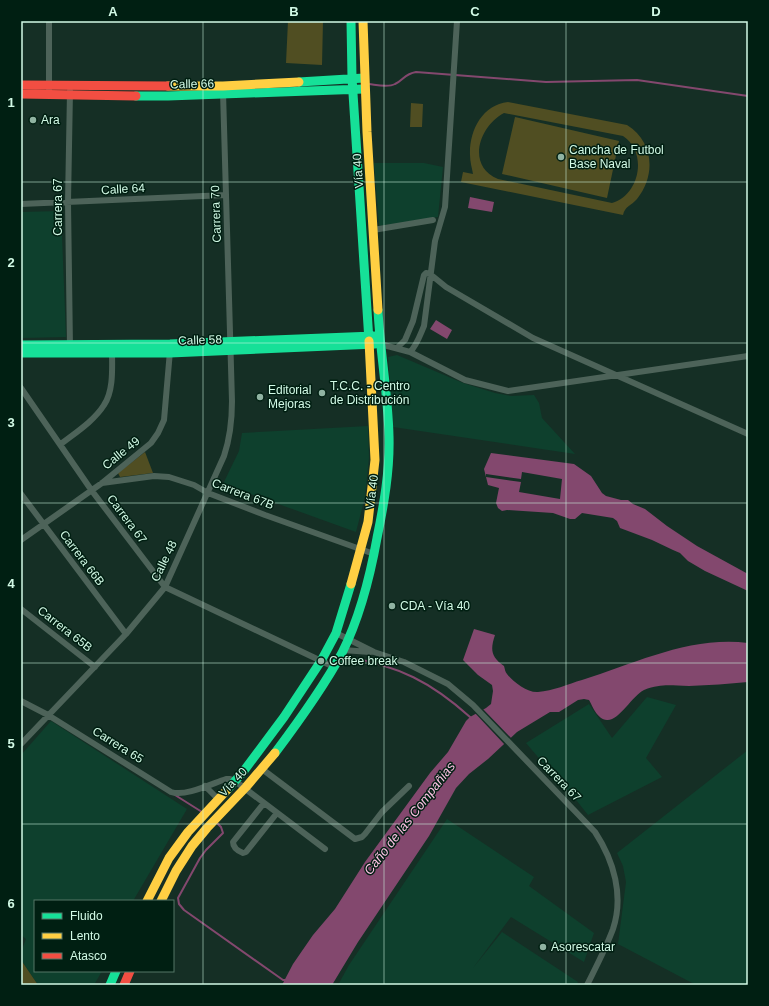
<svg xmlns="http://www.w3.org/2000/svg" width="769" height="1006" font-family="Arial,sans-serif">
<rect width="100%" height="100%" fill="#152f25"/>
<path fill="#0e402d" d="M374,163H424L443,167L438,217L379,226Z
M61,211L66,337L21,338V212Z
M397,355L463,383L495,393L511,396L534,395L539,403L542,418L575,454L393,427L388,357Z
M368,426L369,458L365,497L356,532L223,484L239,451L242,433Z
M647,697L676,705L646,758L662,777L588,815L573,796L549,770L526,743L589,704L612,738Z
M51,721L187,809L133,901H35V971H102L94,985H38L21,960V952L26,939L21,935V755Z
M748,750V985H696L618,944L626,882L623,866L617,853Z
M447,819L534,877L529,886L594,933L584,962L511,917L473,968L502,932L578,982L577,985H338L349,965Z"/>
<path fill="#504e22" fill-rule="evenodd" d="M288,21H323L322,65L286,63Z
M508,102L627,125C654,142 656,175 637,199C631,206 625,206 623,215L461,182L463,172L473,174C472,168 470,162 470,155C469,131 482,105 508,102ZM504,113L623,136C648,152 640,195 612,203L498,179C466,166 479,126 504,113Z
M411,103L423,104L422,127H410Z
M515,117L619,141L607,198L502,174Z
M145,452L153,473L120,477L118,473Z
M21,960L38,985H21Z"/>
<path fill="#83486e" d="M470,197L494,202L492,212L468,208Z
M436,320L452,330L447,339L430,329Z
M491,453L574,464L591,476L602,493L606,496L621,500H628L633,504L645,509L667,526L697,546L748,574V591L705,571L688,561L680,553L673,550L652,540L620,528L617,521L613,518L582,513L575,519H570L553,513L507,510L502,511L498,508L496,503L499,488L488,485L484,469Z
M474,629L495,635C490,650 491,657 504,666C505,669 505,672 507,674C513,682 528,693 538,692C553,691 568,684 582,680C637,663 689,636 748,643V682C729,684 709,685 689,686C671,686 663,683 644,690C632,696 619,721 607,720C597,719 593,707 589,700L584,699L578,700L559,712H550L517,732L488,759L469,774L456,788L429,836L358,942L332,985H282L293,964L313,935L335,909L365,862L430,773L448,752L466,721L470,717L486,708L491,704L493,691L492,685L478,675L463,660Z"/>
<path fill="#152f25" d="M522,472L562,479L560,499L519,492L521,482L486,477V474L521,479Z
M482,708L512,739L505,745L474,712Z"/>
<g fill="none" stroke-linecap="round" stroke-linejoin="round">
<path stroke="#83486e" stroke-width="2" d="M369,84C377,85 388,88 395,84C404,80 404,74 416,72L546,82L637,80L748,96
M347,657C399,666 431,682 470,717
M175,795L202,812
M217,823L221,827L223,833L206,850L200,858L178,898L179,904L184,910L283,980H285"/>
<path stroke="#4d6359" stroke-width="6" d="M49,89V21
M70,91L68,202L70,348
M21,204L226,195
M373,230L433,220
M380,344L410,352C417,345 420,335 424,326L435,241L445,207L457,21
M397,348L405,340L413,321L424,275L426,273L430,274L446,287L533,338L748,434
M410,352L465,380L508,391L748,356
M21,388L92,491L165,587L334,667
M61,444C75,433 94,421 104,405C114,390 112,367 112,350
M102,483L154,476L169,477L194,485L208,493L265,515L374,554
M21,494L126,634
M21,540L102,483L151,443L158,433L164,420L170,351
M21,609L95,667
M336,633L374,652L404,662L448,684L473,705L595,832C614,861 624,896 613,929C606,948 596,967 587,985
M343,650L370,652
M21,701L48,715L171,792C185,797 211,784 226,779H230L235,781L325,849
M21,744L126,634L165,587L224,456C230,438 232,420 232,401L223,92
M262,769L355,839L362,837L365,834L382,812L409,786
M205,786L218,799
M264,803L233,842C233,848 238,851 243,853L246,852L277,813"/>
<path stroke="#16e098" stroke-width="9" d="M351,21L352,78L369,341
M299,82L364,78
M136,96H168L364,89
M21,345L170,344L374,336
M21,353H170L375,344
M275,753C299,721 323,688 342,653C360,617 370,577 377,538C384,504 390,470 389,436C388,393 380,352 378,310
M227,790L243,772L284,717L321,661L336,633L351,584
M110,985L116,971"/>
<path stroke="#ffcf43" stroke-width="9" d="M363,21L367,132L378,310
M168,86H223L299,82
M351,584L368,522L375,460L369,341
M147,901L169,858L188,832L227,790
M161,901L176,871L192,846L207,828L246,787L275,753"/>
<path stroke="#f24e42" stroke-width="9" d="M21,85L168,86
M21,94L136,96
M124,985L130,971"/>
</g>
<path fill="none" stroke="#d2fae6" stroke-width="1" stroke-opacity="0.55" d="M203,21V985M384,21V985M566,21V985M21,182H748M21,343H748M21,503H748M21,663H748M21,824H748"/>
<g fill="#90b3a2" stroke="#001f12" stroke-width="1.5">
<circle cx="33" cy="120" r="4"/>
<circle cx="561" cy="157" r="4"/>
<circle cx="322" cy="393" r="4"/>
<circle cx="260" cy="397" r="4"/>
<circle cx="392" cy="606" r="4"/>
<circle cx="321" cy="661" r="4"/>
<circle cx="543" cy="947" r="4"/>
</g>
<g text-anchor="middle" stroke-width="3" stroke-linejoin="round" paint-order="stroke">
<g font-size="12" fill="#d2fae6" stroke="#001f12">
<text transform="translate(192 84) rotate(-1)" y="4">Calle 66</text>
<text transform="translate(358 171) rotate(-94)" y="4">Vía 40</text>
<text transform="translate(123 189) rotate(-3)" y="4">Calle 64</text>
<text transform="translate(58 207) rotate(-90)" y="4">Carrera 67</text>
<text transform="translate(216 214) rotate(-92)" y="4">Carrera 70</text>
<text transform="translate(200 340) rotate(-2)" y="4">Calle 58</text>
<text transform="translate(121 453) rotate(-39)" y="4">Calle 49</text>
<text transform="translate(372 492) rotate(-83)" y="4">Vía 40</text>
<text transform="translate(243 494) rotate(21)" y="4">Carrera 67B</text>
<text transform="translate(127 519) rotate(53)" y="4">Carrera 67</text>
<text transform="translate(82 558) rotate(53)" y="4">Carrera 66B</text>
<text transform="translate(164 561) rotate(-64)" y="4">Calle 48</text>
<text transform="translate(65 629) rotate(38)" y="4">Carrera 65B</text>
<text transform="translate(118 745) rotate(32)" y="4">Carrera 65</text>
<text transform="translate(559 779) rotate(46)" y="4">Carrera 67</text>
<text transform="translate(233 782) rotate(-47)" y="4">Vía 40</text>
</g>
<g font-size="12" fill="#d2fae6" stroke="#001f12" text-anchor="start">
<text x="41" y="124">Ara</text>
<text x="569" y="154">Cancha de Futbol<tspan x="569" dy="14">Base Naval</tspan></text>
<text x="330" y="390">T.C.C. - Centro<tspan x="330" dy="14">de Distribución</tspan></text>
<text x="268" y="394">Editorial<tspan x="268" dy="14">Mejoras</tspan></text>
<text x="400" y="610">CDA - Vía 40</text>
<text x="329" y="665">Coffee break</text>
<text x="551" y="951">Asorescatar</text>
</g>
<g font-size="13" font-style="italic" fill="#fec1e5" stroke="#001f12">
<text transform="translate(409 818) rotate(-52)" y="5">Caño de las Compañias</text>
</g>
</g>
<rect width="769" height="1006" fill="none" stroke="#001f12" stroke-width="44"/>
<rect x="34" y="900" width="140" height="72" fill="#001f12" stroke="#547767"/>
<rect x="42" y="913" width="20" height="6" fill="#16e098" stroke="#547767"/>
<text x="70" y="920" font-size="12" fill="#d2fae6">Fluido</text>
<rect x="42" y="933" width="20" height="6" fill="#ffcf43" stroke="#547767"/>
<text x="70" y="940" font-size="12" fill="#d2fae6">Lento</text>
<rect x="42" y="953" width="20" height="6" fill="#f24e42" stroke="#547767"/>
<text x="70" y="960" font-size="12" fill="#d2fae6">Atasco</text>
<rect x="22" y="22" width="725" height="962" fill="none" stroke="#d2fae6" stroke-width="1.5"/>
<g font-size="13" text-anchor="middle" font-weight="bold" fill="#d2fae6">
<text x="113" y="16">A</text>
<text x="294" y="16">B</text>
<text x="475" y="16">C</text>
<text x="656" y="16">D</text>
<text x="11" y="107">1</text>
<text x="11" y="267">2</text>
<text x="11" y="427">3</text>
<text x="11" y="588">4</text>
<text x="11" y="748">5</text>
<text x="11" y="908">6</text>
</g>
</svg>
